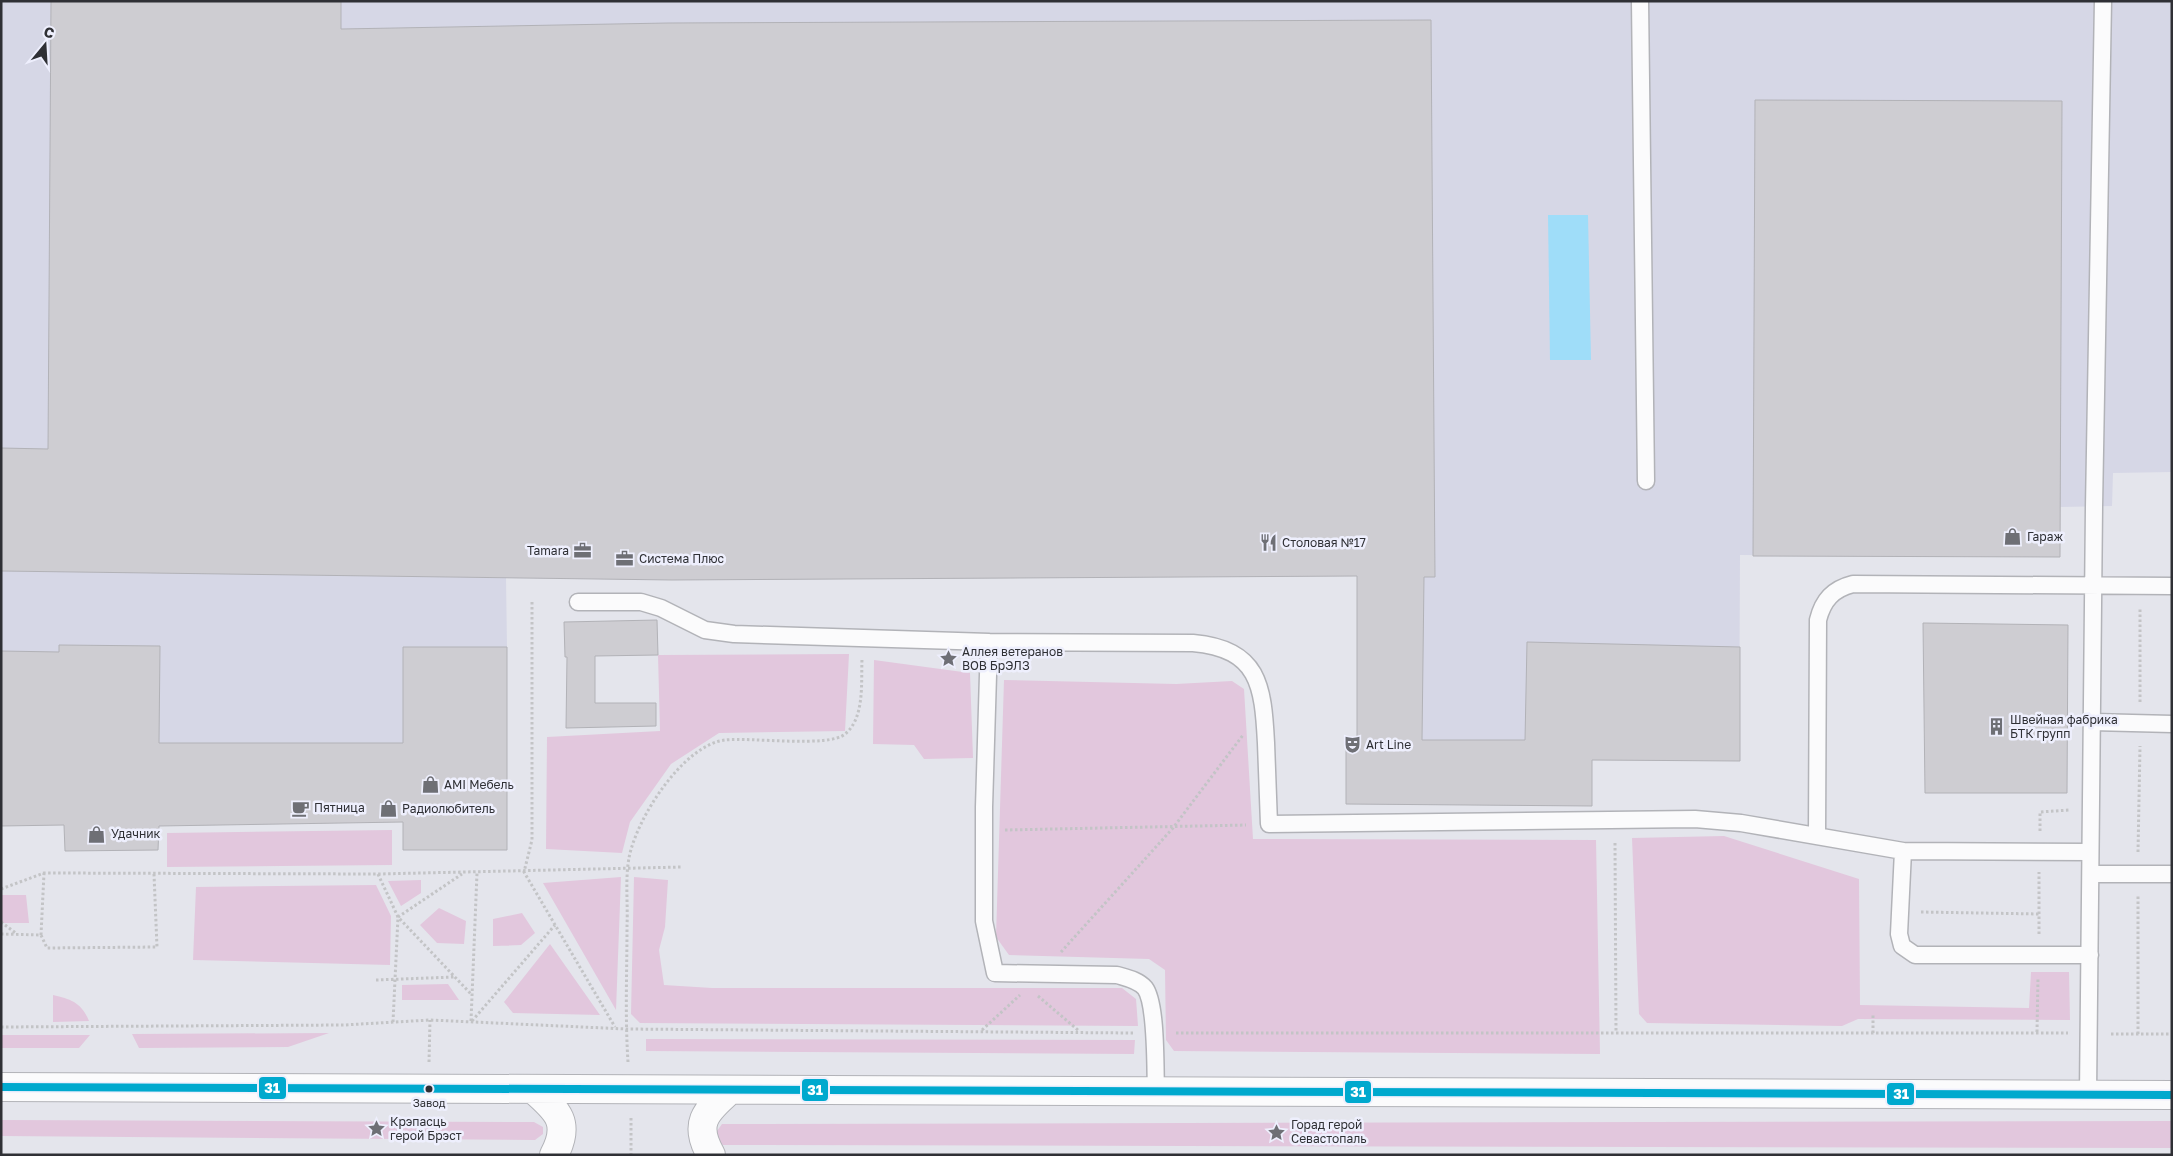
<svg xmlns="http://www.w3.org/2000/svg" width="2173" height="1156" font-family="'Golos Text',sans-serif">
<rect width="100%" height="100%" fill="#e4e5ec"/>
<path fill="#d6d7e6" d="M1,1H2172V472L2113,473L2112,506L2060,507V557L1740,555L1739,760L1592,759V806L1346,804V739L1357,738V576L672,580L506,578L507,647L403,648V743H159L160,646L59,645L61,742L1,743Z"/>
<path fill="#e2c7dd" d="M849,654L845,731L719,733L671,764L630,822L622,853L546,849L547,737L660,731L658,655Z
M874,660L970,673L973,758L924,759L914,745L873,744Z
M1004,680L1176,684L1232,681L1244,689L1253,839L1596,840L1600,1054L1174,1051L1166,1040L1165,970L1149,959L1009,955L996,937Z
M392,830V865L167,867V833Z
M1724,836L1859,879L1860,1005L2029,1008L2031,972H2069L2070,1020L1858,1019L1842,1026L1647,1023L1639,1014L1632,838Z
M621,877L616,1010L543,883Z
M634,877L668,880L665,927L659,950L664,985L712,988H1122L1136,999L1138,1026L640,1023L631,1014Z
M421,880V893L401,906L388,881Z
M376,885L391,916L390,965L193,960L196,887Z
M1,895H26L29,923H1Z
M439,908L466,921L464,944L437,943L420,925Z
M522,913L535,933L521,945L493,946V919Z
M550,944L600,1015L513,1013L504,1002Z
M448,984L459,1000H402V985Z
M53,995C71,999 82,1003 89,1021L53,1022Z
M329,1033L288,1047L139,1048L132,1034Z
M1,1035H90L79,1048H1Z
M646,1039L1135,1040L1134,1054L646,1051Z
M1,1120L534,1122L543,1127V1134L535,1140L1,1136Z
M2172,1121V1148L723,1145L717,1140V1131L722,1124Z"/>
<path fill="#9fddf9" d="M1548,215H1588L1591,360H1550Z"/>
<path fill="#cecdd2" stroke="#b2b2b7" d="M51,1H341V29L668,23L1431,20L1435,577H1424L1422,740H1525L1527,642L1740,647V761L1592,760V806L1346,804V739H1357V576L672,580L1,571V448L48,449Z
M1755,100L2062,101L2060,557L1753,556Z
M657,620L658,655L595,656V703H656V726L566,728L567,657H565L564,622Z
M1923,623L2068,625L2067,793H1925Z
M59,645L160,646L159,743H403V647H507V850H403V822L159,826L158,850L65,851L64,825L1,826V651L59,652Z"/>
<g fill="none" stroke-linecap="round" stroke-linejoin="round">
<defs>
<path id="service" d="M1640,1L1646,481
M578,602H641L661,608L705,630L734,634L989,642
M2092,722L2172,724
M1817,836L1818,620C1823,600 1833,589 1853,584L2172,586
M2091,874H2172
M2090,955H1915L1902,946L1899,934L1903,851L2090,852
M1156,1092C1155,1070 1157,1004 1145,988C1138,980 1127,978 1117,975L995,973L984,921V807L989,642L1193,643C1259,649 1263,685 1266,743C1267,770 1268,797 1269,824L1695,819L1741,823L1903,851
M2088,1094L2094,507L2103,1"/>
<path id="primary" d="M1,1087L2172,1095
M534,1090C558,1111 571,1123 554,1155
M711,1155C693,1124 705,1112 729,1091"/>
</defs>
<use href="#service" stroke="#b2b3b8" stroke-width="19"/>
<use href="#primary" stroke="#b2b3b8" stroke-width="30"/>
<path stroke="#c3c4c6" stroke-width="3" stroke-dasharray="2.5 2.5" stroke-linecap="butt" d="M532,602V840L524,872L615,1027
M2140,702V608
M1005,830L1246,825
M2040,831V812L2069,810
M1615,843L1616,1032
M2138,852L2140,746
M378,874L398,917L471,994
M1,889L44,873L378,874L682,867
M1921,912L2039,914
M1,922L17,934
M1,934L41,935L44,873
M2039,934V872
M41,935L47,948L157,947L154,874
M1061,952L1173,828L1243,735
M376,980L454,977
M1038,996L1079,1031
M471,1021L477,873
M472,1021L555,925
M393,1022L398,917L462,874
M1,1027L344,1025L430,1020L626,1029L1133,1033
M982,1030L1020,995
M2037,1032L2038,977
M1176,1033H2068
M1873,1033V1014
M2111,1034H2172
M2138,1034V896
M429,1062L430,1020
M628,1062C625,1016 627,971 627,926C628,904 625,879 629,858C636,819 683,745 725,740C751,737 829,748 845,734C865,718 861,682 862,659
M631,1118V1155"/>
<use href="#service" stroke="#fbfbfc" stroke-width="16"/>
<use href="#primary" stroke="#fbfbfc" stroke-width="28"/>
<defs>
<path id="bus-1" d="M1,1087L2172,1095"/>
</defs>
<use href="#bus-1" stroke="#eeeffd" stroke-width="11"/>
<use href="#bus-1" stroke="#00a9ce" stroke-width="8"/>
</g>
<defs>
<symbol id="shop-bare" viewBox="-9 -9 18 18"><path d="M-5-2.5h2.3a2.7 3.5 0 0 1 5.4 0H5L5.5 6h-11ZM-1.5-2.5h3a1.5 2.3 0 0 0-3 0Z" fill="#6e6f75" stroke="#eeeffd" stroke-width="2.5" paint-order="stroke"/></symbol>
<symbol id="restaurant-bare" viewBox="-9 -9 18 18"><path d="M-5-6h1v4h1v-4h1v4h1v-4h1v5L-1.5 .5V6h-2V.5L-5-1ZM5-6V6H3V1.5H1.5Q1.5-4 5-6Z" fill="#6e6f75" stroke="#eeeffd" stroke-width="2.5" paint-order="stroke"/></symbol>
<symbol id="office-bare" viewBox="-9 -9 18 18"><path d="M-6-3h4V-5.5h4V-3h4V5H-6ZM-1-4.5V-3h2v-1.5ZM-6 0V1H6V0Z" fill="#6e6f75" stroke="#eeeffd" stroke-width="2.5" paint-order="stroke"/></symbol>
<symbol id="sight-bare" viewBox="-9 -9 18 18"><path d="M0-6L1.8-2.2L6-1.7L2.9 1.2L3.7 5.4L0 3.3L-3.7 5.4L-2.9 1.2L-6-1.7L-1.8-2.2Z" fill="#6e6f75" stroke="#eeeffd" stroke-width="2.5" paint-order="stroke"/></symbol>
<symbol id="building-bare" viewBox="-9 -9 18 18"><path d="M-4-6H4V6H1V3H-1V6H-4ZM-2.5-4.3h1.7v1.8h-1.7ZM.8-4.3h1.7v1.8H.8ZM-2.5-1h1.7V.8h-1.7ZM.8-1h1.7V.8H.8Z" fill="#6e6f75" stroke="#eeeffd" stroke-width="2.5" paint-order="stroke"/></symbol>
<symbol id="theatre-bare" viewBox="-9 -9 18 18"><path d="M-5-5.5Q0-4 5-5.5V0Q5 5 0 6Q-5 5-5 0ZM-3.3-2.5H-1v1.5H-3.3ZM1-2.5H3.3v1.5H1ZM-2.8 1Q0 5.5 2.8 1Z" fill="#6e6f75" stroke="#eeeffd" stroke-width="2.5" paint-order="stroke"/></symbol>
<symbol id="cafe-bare" viewBox="-9 -9 18 18"><path d="M-5.5-4.5H6V0H3Q3 3.5 0 3.5H-2.5Q-5.5 3.5-5.5 0ZM3-3.2v2h1.7v-2ZM-6 4.5H4V6H-6Z" fill="#6e6f75" stroke="#eeeffd" stroke-width="2.5" paint-order="stroke"/></symbol>
</defs>
<g fill-rule="evenodd">
<use href="#shop-bare" x="2000" y="524" width="25" height="25"/>
<use href="#restaurant-bare" x="1256" y="530" width="25" height="25"/>
<use href="#office-bare" x="570" y="538" width="25" height="25"/>
<use href="#office-bare" x="612" y="546" width="25" height="25"/>
<use href="#sight-bare" x="936" y="646" width="25" height="25"/>
<use href="#building-bare" x="1984" y="714" width="25" height="25"/>
<use href="#theatre-bare" x="1340" y="732" width="25" height="25"/>
<use href="#shop-bare" x="418" y="772" width="25" height="25"/>
<use href="#cafe-bare" x="288" y="796" width="25" height="25"/>
<use href="#shop-bare" x="376" y="796" width="25" height="25"/>
<use href="#shop-bare" x="84" y="822" width="25" height="25"/>
<use href="#sight-bare" x="364" y="1116" width="25" height="25"/>
<use href="#sight-bare" x="1264" y="1120" width="25" height="25"/>
</g>
<circle fill="#2f3035" stroke="#eeeffd" stroke-width="2" cx="429" cy="1089" r="4.5"/>
<g text-anchor="middle" stroke-width="5" stroke-linejoin="round" paint-order="stroke">
<g font-size="11" fill="#2f3035" stroke="#eeeffd">
<text x="429" y="1107">Завод</text>
</g>
<g font-size="12" fill="#2f3035" stroke="#eeeffd" text-anchor="start">
<text x="2027" y="541">Гараж</text>
<text x="1282" y="547">Столовая №17</text>
<text x="569" y="555" text-anchor="end">Tamara</text>
<text x="639" y="563">Система Плюс</text>
<text x="962" y="656">Аллея ветеранов<tspan x="962" dy="14">ВОВ БрЭЛЗ</tspan></text>
<text x="2010" y="724">Швейная фабрика<tspan x="2010" dy="14">БТК групп</tspan></text>
<text x="1366" y="749">Art Line</text>
<text x="444" y="789">AMI Мебель</text>
<text x="314" y="812">Пятница</text>
<text x="402" y="813">Радиолюбитель</text>
<text x="111" y="838">Удачник</text>
<text x="390" y="1126">Крэпасць<tspan x="390" dy="14">герой Брэст</tspan></text>
<text x="1291" y="1129">Горад герой<tspan x="1291" dy="14">Севастопаль</tspan></text>
</g>
</g>
<g stroke="#eeeffd" stroke-width="2">
<rect x="258" y="1076" width="29" height="24" rx="5" fill="#00a9ce"/>
<rect x="801" y="1078" width="28" height="24" rx="5" fill="#00a9ce"/>
<rect x="1344" y="1080" width="28" height="24" rx="5" fill="#00a9ce"/>
<rect x="1886" y="1082" width="29" height="24" rx="5" fill="#00a9ce"/>
</g>
<g font-size="14" text-anchor="middle" font-weight="bold" fill="#fff">
<text x="272" y="1093">31</text>
<text x="815" y="1095">31</text>
<text x="1358" y="1097">31</text>
<text x="1901" y="1099">31</text>
</g>
<rect width="2173" height="1156" fill="none" stroke="#2f3035" stroke-width="5"/>
<g transform="translate(45 45) rotate(18)" stroke="#eeeffd" stroke-width="4" paint-order="stroke">
<path d="M0-4L9 19L0 12L-9 19Z" fill="#2f3035"/>
<text y="-8" font-size="14" font-weight="bold" text-anchor="middle" fill="#2f3035">С</text>
</g>
</svg>
